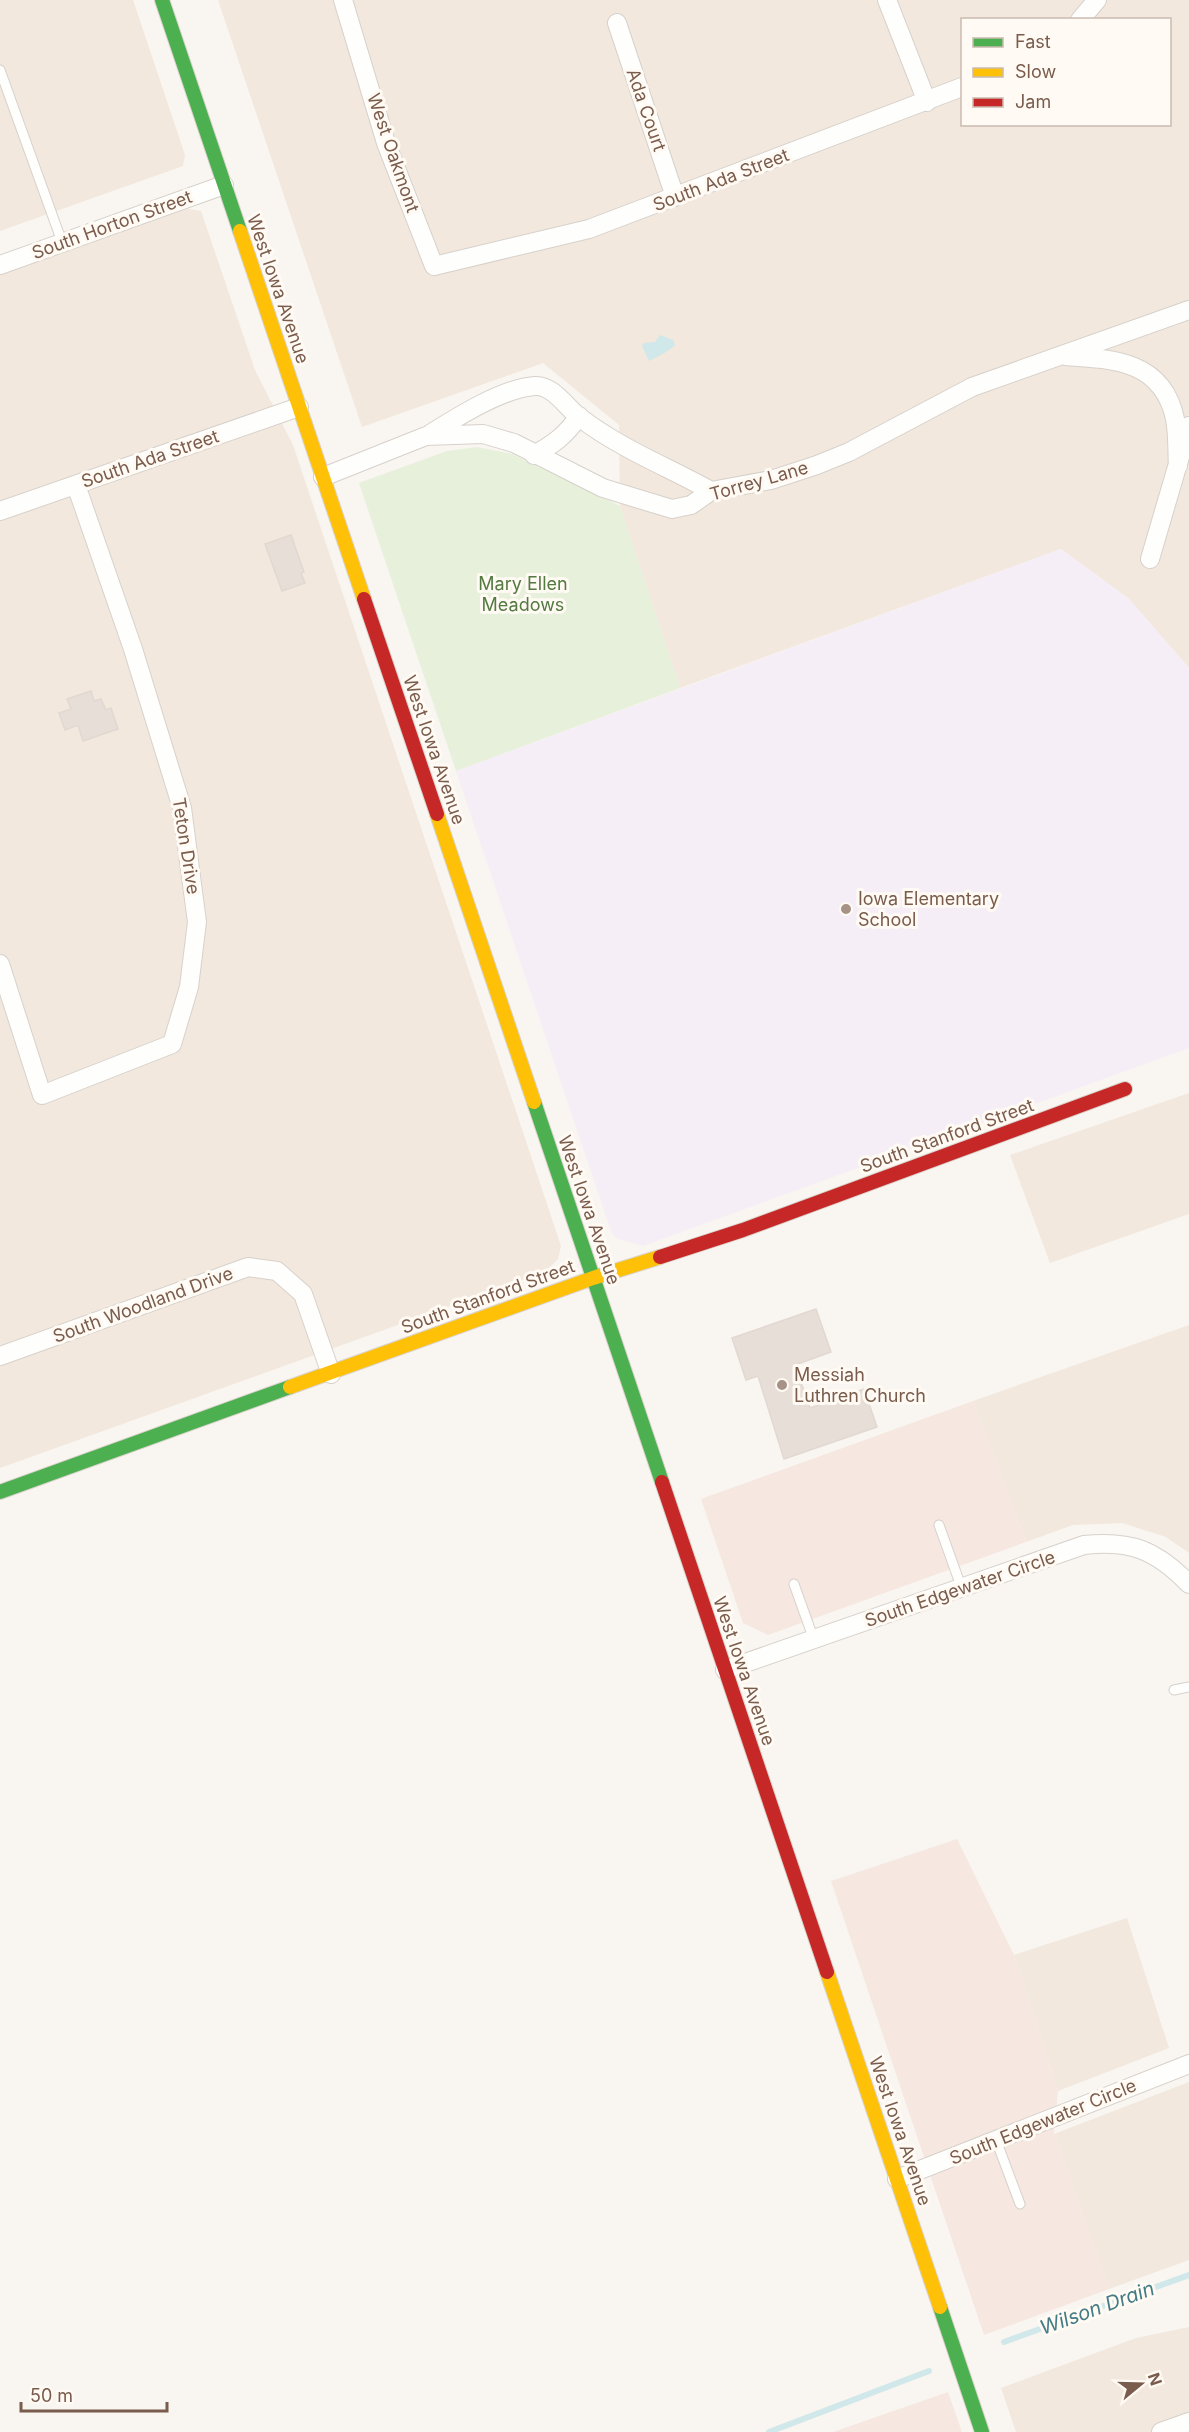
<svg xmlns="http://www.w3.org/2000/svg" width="1189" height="2432" font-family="Inter,sans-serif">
<rect width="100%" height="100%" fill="#f9f5f0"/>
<path fill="#f2e8de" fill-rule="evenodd" d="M0,0H133L185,155L183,166L0,231Z
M218,0H1189V668L1129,599L1061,549L680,688L620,506L619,425L543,363L362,427ZM962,20H1170V124H962Z
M183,208L201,211L255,370L293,445L561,1246L558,1259L545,1272L0,1468V274Z
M1189,1093V1214L1050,1263L1010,1155Z
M1189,1325V1553L1166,1537L1122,1523L1073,1525L1026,1542L973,1401Z
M1127,1918L1169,2048L1058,2091L1014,1955Z
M1189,2082V2260L1109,2289L1054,2134Z
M1189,2327V2432H1016L1001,2388L1136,2338Z"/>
<path fill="#f6e8e1" d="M973,1401L1026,1542L768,1635L743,1623L701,1499Z
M957,1839L1014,1955L1058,2091L1054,2134L1109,2289L984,2335L831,1881Z
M948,2392L962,2432H833Z"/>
<path fill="#f6eef6" d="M1061,549L1129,599L1189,668V1048L643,1246L616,1238L611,1231L456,771Z"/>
<path fill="#e7f0db" d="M477,447L512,454L620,506L680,688L456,771L359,483L447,451Z"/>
<path fill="#d0e8ea" d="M660,335L673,340L675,345C666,353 659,356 649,361L642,346L644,343L655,342Z"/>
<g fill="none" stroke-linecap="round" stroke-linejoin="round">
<path stroke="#d0e8ea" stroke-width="6" d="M1004,2342L1189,2275
M769,2432L929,2371"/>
</g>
<path fill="#e6ded7" stroke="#e2d8d2" stroke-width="1.5" d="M291,535L304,572L301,573L305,583L282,591L265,544Z
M91,691L94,701L101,699L106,710L111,708L118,729L83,741L78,725L65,730L59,713L71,709L67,699Z
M816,1309L831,1352L795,1365L810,1408L864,1389L877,1427L784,1459L758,1376L746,1380L732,1338Z"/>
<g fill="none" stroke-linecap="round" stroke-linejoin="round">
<defs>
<path id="lane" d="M0,70L62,242
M939,1525L962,1589
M794,1584L814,1640
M1174,1690L1189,1687
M996,2140L1020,2204"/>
<path id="street" d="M343,0L386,143L434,266L589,229L962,87
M887,0L927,102
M1080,20L1097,0
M617,23L675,197
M0,265L224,185
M1065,356C1114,359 1163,361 1175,419C1178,434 1177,451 1178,466
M430,434C457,417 503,388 535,386C553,385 566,407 579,417C621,449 666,466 711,491
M534,455C554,444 566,435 579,416
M323,477L426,436L483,434L514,443L603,488L672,509L691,505L711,491L771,480L817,465L849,452L972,387L1189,310
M0,511L299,407
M1150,559L1189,426
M0,964L42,1095L172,1044L189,987L197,922L182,808L133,649L76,485
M0,1356L248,1267L277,1271L303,1294L331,1374
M725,1670L1084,1545C1131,1540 1156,1550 1189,1584
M897,2179L1189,2064
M1161,2432L1189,2422"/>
<path id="fast" d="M162,0L240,231
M534,1102L662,1482
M0,1492L290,1387
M940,2307L982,2432"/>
<path id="slow" d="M240,231L364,599
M437,814L534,1102
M290,1387L593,1278L660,1257
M827,1972L940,2307"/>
<path id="jam" d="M364,599L437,814
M660,1257L743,1230L1125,1089
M662,1482L827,1972"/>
</defs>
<use href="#lane" stroke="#d7d1cb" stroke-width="11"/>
<use href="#street" stroke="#d7d1cb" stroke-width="20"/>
<use href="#fast" stroke="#d9d2cb" stroke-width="16"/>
<use href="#slow" stroke="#d9d2cb" stroke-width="16"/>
<use href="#jam" stroke="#d9d2cb" stroke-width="16"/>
<use href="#lane" stroke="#fefefd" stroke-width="9"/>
<use href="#street" stroke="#fefefd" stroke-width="18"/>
<use href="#fast" stroke="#4caf50" stroke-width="14"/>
<use href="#slow" stroke="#ffc107" stroke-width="14"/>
<use href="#jam" stroke="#c62828" stroke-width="14"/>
</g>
<g fill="#a69286" stroke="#fffaf3" stroke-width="2">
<circle cx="846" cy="909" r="6"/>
<circle cx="782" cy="1385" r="6"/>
</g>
<g text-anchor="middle" stroke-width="6" stroke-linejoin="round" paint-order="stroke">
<g font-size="18" fill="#7a5c4d" stroke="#fffaf3">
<text transform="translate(646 110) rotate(71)" y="6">Ada Court</text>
<text transform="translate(393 153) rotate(71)" y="6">West Oakmont</text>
<text transform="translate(721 180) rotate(-21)" y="6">South Ada Street</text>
<text transform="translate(112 225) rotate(-20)" y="6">South Horton Street</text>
<text transform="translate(278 289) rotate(71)" y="6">West Iowa Avenue</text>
<text transform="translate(150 459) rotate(-19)" y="6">South Ada Street</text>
<text transform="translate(759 481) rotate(-16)" y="6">Torrey Lane</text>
<text transform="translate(434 750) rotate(71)" y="6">West Iowa Avenue</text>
<text transform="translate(186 846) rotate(81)" y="6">Teton Drive</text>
<text transform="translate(947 1136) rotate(-20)" y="6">South Stanford Street</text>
<text transform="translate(589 1210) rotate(71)" y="6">West Iowa Avenue</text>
<text transform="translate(488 1297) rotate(-20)" y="6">South Stanford Street</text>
<text transform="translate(143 1305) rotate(-20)" y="6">South Woodland Drive</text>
<text transform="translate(960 1589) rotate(-19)" y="6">South Edgewater Circle</text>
<text transform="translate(744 1671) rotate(71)" y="6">West Iowa Avenue</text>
<text transform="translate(1043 2122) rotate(-22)" y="6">South Edgewater Circle</text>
<text transform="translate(900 2131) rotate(71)" y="6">West Iowa Avenue</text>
</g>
<g font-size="18" fill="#537a41" stroke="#fffaf3">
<text x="523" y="590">Mary Ellen<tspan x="523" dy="21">Meadows</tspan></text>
</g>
<g font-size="18" fill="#7a5c4d" stroke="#fffaf3" text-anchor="start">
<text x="858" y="905">Iowa Elementary<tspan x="858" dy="21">School</tspan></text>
<text x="794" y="1381">Messiah<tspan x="794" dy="21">Luthren Church</tspan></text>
</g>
<g font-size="20" font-style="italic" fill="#437c86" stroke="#fffaf3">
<text transform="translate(1097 2308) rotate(-20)" y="7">Wilson Drain</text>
</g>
</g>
<rect x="961" y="18" width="210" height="108" fill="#fffaf3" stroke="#cabbb1" stroke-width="1.5"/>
<rect x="973" y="38" width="30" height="9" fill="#4caf50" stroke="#cabbb1" stroke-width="1.5"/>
<text x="1015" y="48" font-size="18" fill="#7a5c4d">Fast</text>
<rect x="973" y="68" width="30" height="9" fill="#ffc107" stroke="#cabbb1" stroke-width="1.5"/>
<text x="1015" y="78" font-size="18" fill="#7a5c4d">Slow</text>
<rect x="973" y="98" width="30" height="9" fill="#c62828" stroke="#cabbb1" stroke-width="1.5"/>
<text x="1015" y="108" font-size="18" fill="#7a5c4d">Jam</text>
<g transform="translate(1141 2384) rotate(71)" stroke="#fffaf3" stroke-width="4.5" paint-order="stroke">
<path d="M0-4.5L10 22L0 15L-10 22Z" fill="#7a5c4d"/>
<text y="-9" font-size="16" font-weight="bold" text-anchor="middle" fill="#7a5c4d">N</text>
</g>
<path d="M21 2402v9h146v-9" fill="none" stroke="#7a5c4d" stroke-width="3"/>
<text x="30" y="2402" font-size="18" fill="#7a5c4d" stroke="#fffaf3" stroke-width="4.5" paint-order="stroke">50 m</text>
</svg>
